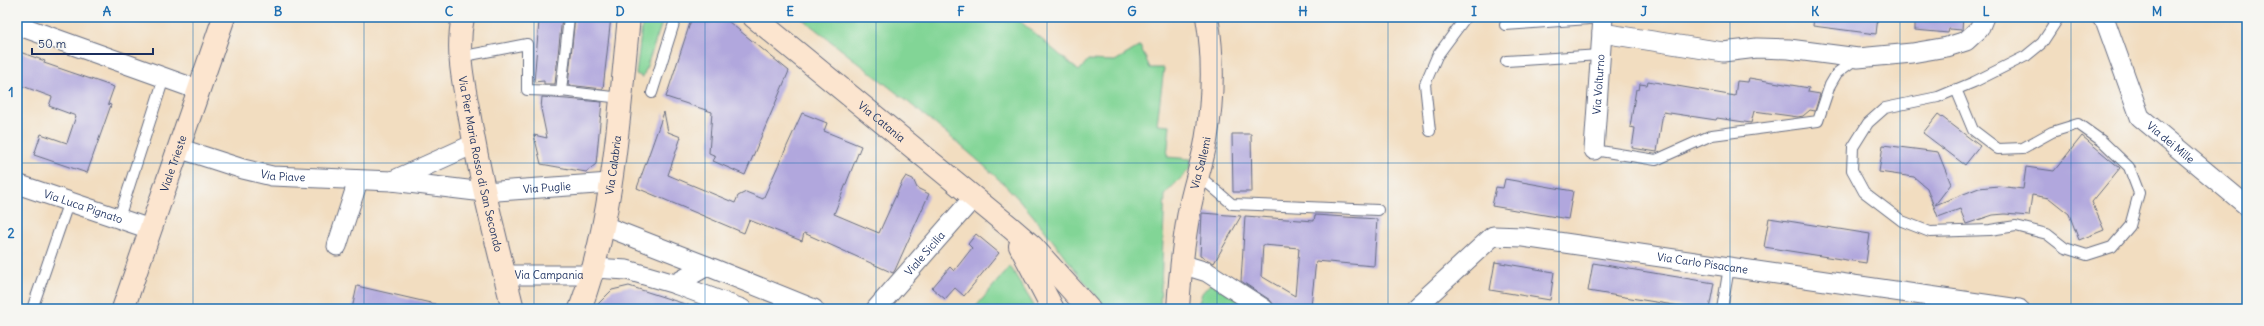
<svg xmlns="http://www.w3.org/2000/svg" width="2264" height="326" font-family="Delius,sans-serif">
<rect width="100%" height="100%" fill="#f6f6f2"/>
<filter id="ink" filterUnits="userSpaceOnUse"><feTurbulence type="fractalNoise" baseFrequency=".025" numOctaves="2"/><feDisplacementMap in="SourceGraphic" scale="8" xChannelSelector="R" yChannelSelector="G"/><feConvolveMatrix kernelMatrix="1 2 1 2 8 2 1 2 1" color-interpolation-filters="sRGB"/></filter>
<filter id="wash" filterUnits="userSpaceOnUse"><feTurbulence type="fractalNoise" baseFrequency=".012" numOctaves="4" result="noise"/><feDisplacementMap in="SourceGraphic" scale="16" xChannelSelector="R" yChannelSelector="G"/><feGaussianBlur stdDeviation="0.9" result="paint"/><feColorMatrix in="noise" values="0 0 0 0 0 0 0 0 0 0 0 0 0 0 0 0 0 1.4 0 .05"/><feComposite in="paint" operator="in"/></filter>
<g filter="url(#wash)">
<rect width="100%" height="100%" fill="#f2ddc0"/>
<path fill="#82d596" stroke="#4e827a" d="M643,17H664L643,77L636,74Z
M800,17H1015L1079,71L1088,60L1115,61L1140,46L1150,68H1164L1157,124L1170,125L1167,157L1191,159V168L1165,194L1160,309H1108C1071,270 1044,223 1005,185C941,125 869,72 800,17Z
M1010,266L1036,309H974Z
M1211,283L1252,309H1197L1202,293Z"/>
<g id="blocks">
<path fill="#b1a7dd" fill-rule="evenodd" d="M551,17H562L555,84H544V81L534,82L539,21L550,20Z
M575,17H611L603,89L568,85Z
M692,17H723L789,71L745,175L713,161L716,156L709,153L712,112L666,97Z
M1814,17H1878L1876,34L1813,26Z
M1915,17H1963L1962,30L1949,29L1948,33L1915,30Z
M17,51L45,61L44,63L114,87L108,104L111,105L87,173L34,155L41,134L67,143L76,116L49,106L52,97L17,84Z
M1749,78L1809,88L1808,92L1820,94L1815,111L1810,110L1803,116L1798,117L1754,111L1751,123L1717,118L1716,120L1663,112L1657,152L1632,148L1635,128L1630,127L1636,89L1639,90L1640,84L1647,85L1648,81L1735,96L1737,81L1748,82Z
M542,97L602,102L596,164L586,172L541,164L534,135L547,138L541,109Z
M664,112L668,132L681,137L668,175L735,203L738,196L746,192L763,199L802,113L827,123L824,131L861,146L834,214L879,233L902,182L906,176L913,179L917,188L929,194L895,270L893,273L804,233L802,241L749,220L744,233L637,188Z
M1938,114L1980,146L1965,165L1923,133Z
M1232,134H1251L1252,192H1233Z
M2082,136L2120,168L2092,202L2104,230L2079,240L2069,214L2049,198L2032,195L2029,216L2005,214L1993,215L1966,224L1960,209L1938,217L1927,188L1914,177L1879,172L1883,145L1938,152L1951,184L1935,205L1979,188L1998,186L2023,189L2026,167L2054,171Z
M1505,179L1573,191L1568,219L1492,206L1496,187L1503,188Z
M1202,213L1241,216L1214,263L1200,256Z
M1315,215L1377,219L1374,266L1316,261L1311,306L1316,309H1277L1270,300L1241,281L1245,216L1314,221ZM1263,245L1299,248L1295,296L1261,276Z
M1769,218L1870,234L1866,263L1764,247Z
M976,234L999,253L964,296L955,288L945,299L932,288L950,267L954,271L972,248L968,244Z
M1495,262L1554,272L1550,300L1490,290Z
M1593,263L1714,283L1709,309H1698L1588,291Z
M357,286L435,304L434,309H352Z
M629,286L691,306L690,309H593L612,290Z"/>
</g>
</g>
<g filter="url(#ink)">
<use href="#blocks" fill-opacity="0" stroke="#666c80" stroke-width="1"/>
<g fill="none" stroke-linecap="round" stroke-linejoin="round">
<defs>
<path id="lane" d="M569,17L561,91L621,98
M1505,25L1603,18
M459,57L527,44V90L561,91
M1506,61L1600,55
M1956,89L1973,130L1998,149L2023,148L2052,132L2078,124L2102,141L2129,167L2139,193L2130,226L2112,247L2087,255L2065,248L2047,234L2016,226L1990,230L1930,232L1902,221L1864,192L1852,170L1853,147L1868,123L1885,108L1938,97L1974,82L2026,56L2042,43L2059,17
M652,93L676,17
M1430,131L1425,84L1437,56L1466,17
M1594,150L1656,160L1712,135L1818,121L1830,85L1837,73L1857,58
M1198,175L1232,204L1378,210
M119,218L164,78
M32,309L69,201
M1722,309L1729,267"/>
<g id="street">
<path id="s1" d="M2101,17L2105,20L2140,117L2247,206"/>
<path d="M17,25L199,90"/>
<path d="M1602,33L1723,52L1757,48L1789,49L1858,58L1912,53L1947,47L1966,41L1979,29L1984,17"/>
<path id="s2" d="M178,148L243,169L272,176L392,181L484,192L610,183"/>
<path id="s3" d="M1594,150L1603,17"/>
<path d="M392,181L474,144"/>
<path id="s4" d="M17,184L150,229"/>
<path d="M602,225L707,266"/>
<path d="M337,246L358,181"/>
<path d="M1181,264L1207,272L1264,309"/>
<path d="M594,268L627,270L675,284L707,266L814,309"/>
<path id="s5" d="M504,275H593"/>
<path d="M675,284L742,309"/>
<path id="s6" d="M876,309L974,197"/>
<path id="s7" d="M1414,309L1493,236L1523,237L2019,309"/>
</g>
<g id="secondary">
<path id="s8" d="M463,17C456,50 463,81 469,113C480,179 497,244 513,309"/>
<path id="s9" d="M754,17L1010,227L1032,246L1089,309"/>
<path d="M1020,246L1053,309"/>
<path id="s10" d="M123,309L224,17"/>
<path id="s11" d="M580,309C614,217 619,114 629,17"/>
<path id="s12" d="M1178,309C1180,276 1183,244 1189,212C1193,188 1202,165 1206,141C1213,100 1214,58 1207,17"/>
</g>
</defs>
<use href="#lane" stroke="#666c80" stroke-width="12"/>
<use href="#street" stroke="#666c80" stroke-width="21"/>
<use href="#secondary" stroke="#666c80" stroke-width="24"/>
<use href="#lane" stroke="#fff" stroke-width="10"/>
<use href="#street" stroke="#fff" stroke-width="19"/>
<use href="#secondary" stroke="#fce5cf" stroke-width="22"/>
</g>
</g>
<path fill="none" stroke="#1f6fb2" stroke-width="1" stroke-opacity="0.55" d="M193,17V309M364,17V309M534,17V309M705,17V309M876,17V309M1047,17V309M1217,17V309M1388,17V309M1559,17V309M1730,17V309M1900,17V309M2071,17V309M17,163H2247"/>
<g text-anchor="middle" stroke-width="3" stroke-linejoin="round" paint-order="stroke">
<g font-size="11" fill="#1b2f5e" stroke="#f6f6f2">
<text dy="4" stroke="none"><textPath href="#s3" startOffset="66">Via Volturno</textPath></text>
<text dy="4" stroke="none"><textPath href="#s9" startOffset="165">Via Catania</textPath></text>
<text dy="4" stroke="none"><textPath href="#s1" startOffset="148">Via dei Mille</textPath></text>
<text dy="4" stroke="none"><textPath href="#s10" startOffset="154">Viale Trieste</textPath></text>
<text dy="4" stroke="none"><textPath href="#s12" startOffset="148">Via Sallemi</textPath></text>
<text dy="4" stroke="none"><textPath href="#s8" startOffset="149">Via Pier Maria Rosso di San Secondo</textPath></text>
<text dy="4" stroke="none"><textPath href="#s11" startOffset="148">Via Calabria</textPath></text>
<text dy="4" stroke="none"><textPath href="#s2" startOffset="109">Via Piave</textPath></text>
<text dy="4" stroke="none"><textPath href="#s2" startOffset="374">Via Puglie</textPath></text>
<text dy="4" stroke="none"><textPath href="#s4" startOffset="70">Via Luca Pignato</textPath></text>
<text dy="4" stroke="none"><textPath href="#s6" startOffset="74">Viale Sicilia</textPath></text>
<text dy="4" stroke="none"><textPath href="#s7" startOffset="319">Via Carlo Pisacane</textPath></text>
<text dy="4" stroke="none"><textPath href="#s5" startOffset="45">Via Campania</textPath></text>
</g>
</g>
<rect width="2264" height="326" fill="none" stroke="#f6f6f2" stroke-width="44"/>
<path d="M32 48v6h121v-6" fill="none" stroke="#1b2f5e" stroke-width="2"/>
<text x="38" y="48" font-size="12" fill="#1b2f5e" stroke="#f6f6f2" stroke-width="3" paint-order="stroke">50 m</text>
<rect x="22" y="22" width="2220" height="282" fill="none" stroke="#1f6fb2" stroke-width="1.5"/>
<g font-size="13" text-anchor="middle" font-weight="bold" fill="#1f6fb2">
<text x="107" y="16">A</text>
<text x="278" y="16">B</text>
<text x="449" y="16">C</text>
<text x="620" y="16">D</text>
<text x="790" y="16">E</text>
<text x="961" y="16">F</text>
<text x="1132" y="16">G</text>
<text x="1303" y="16">H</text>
<text x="1474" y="16">I</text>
<text x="1644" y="16">J</text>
<text x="1815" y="16">K</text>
<text x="1986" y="16">L</text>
<text x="2157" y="16">M</text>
<text x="11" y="97">1</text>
<text x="11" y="238">2</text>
</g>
</svg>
